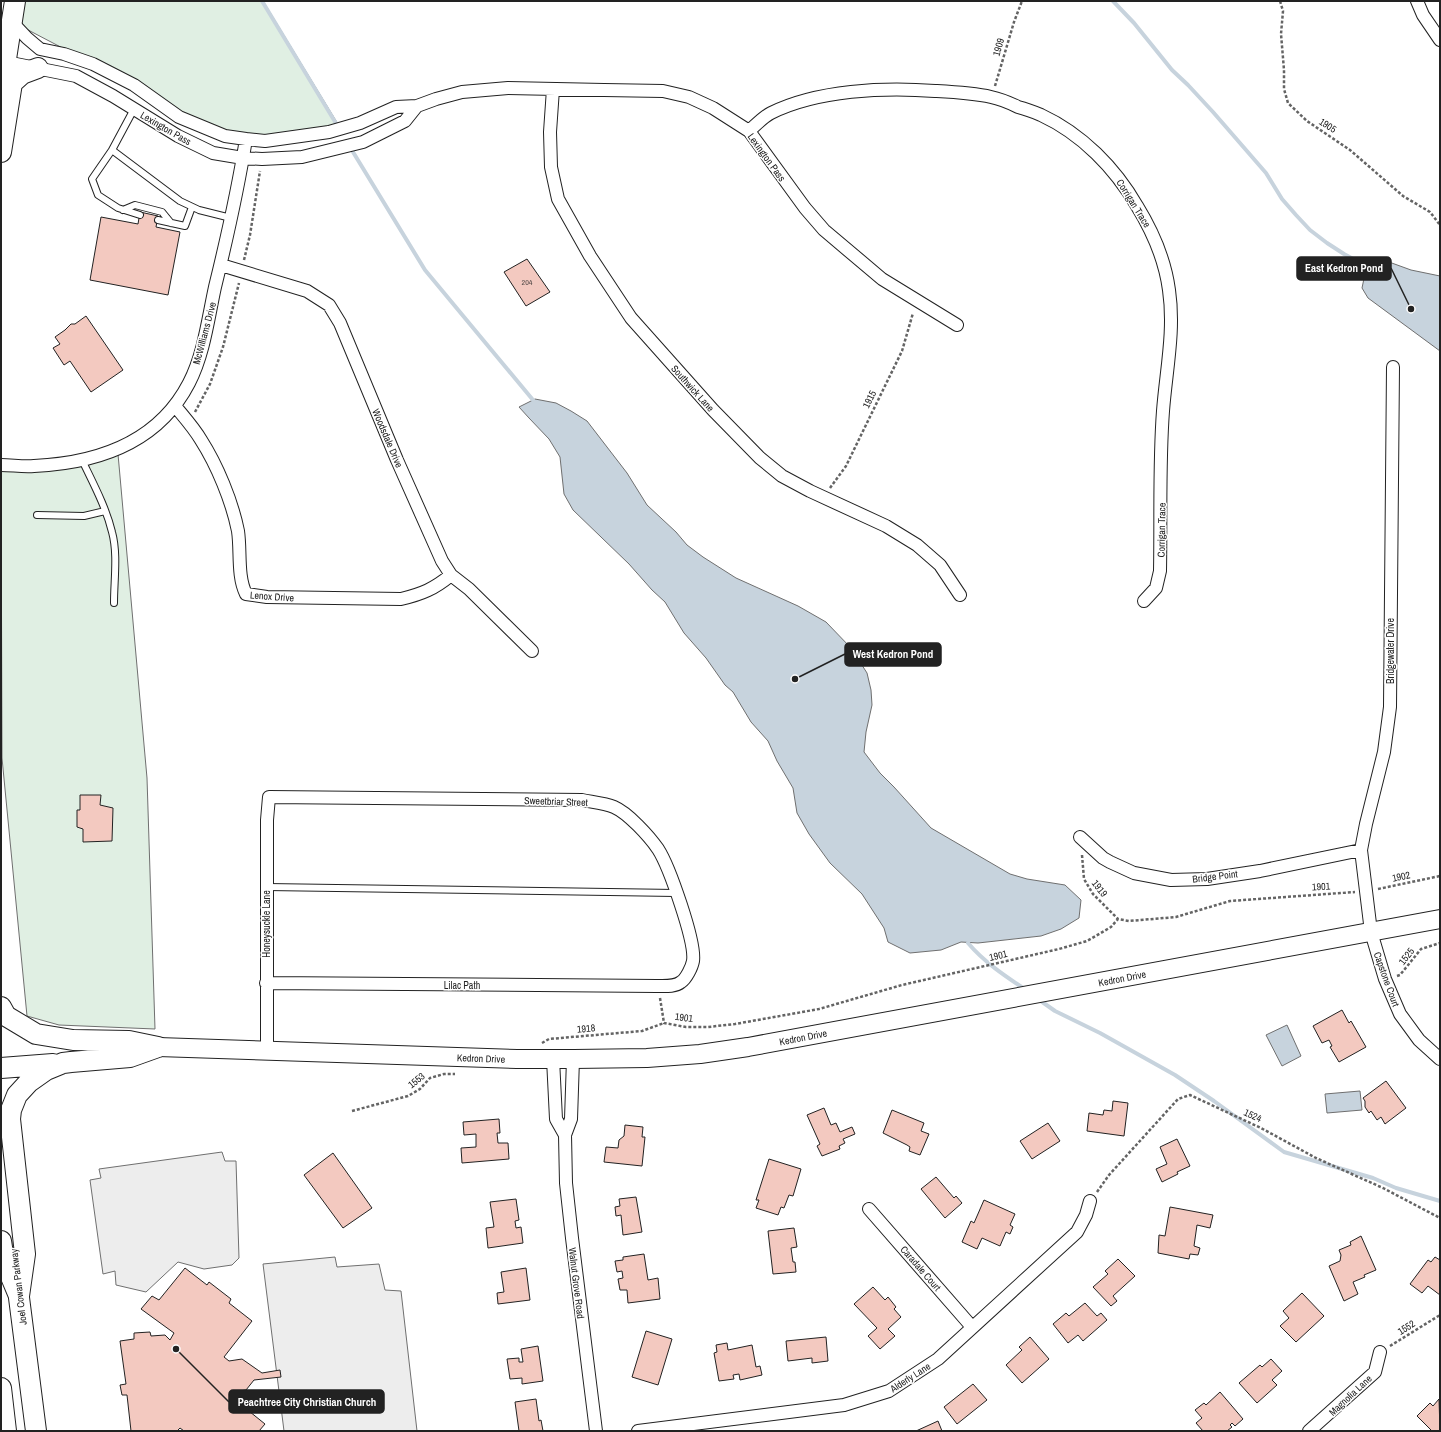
<svg xmlns="http://www.w3.org/2000/svg" width="1441" height="1432" font-family="'Archivo Narrow',sans-serif">
<rect width="100%" height="100%" fill="#fff"/>
<path fill="#e0efe3" stroke="#6f6f6f" d="M16,1H263L341,129L265,141L179,117L93,64L11,21Z
M118,454L147,778L155,1029L59,1025L27,1016L2,758L1,468Z"/>
<path fill="#ededed" stroke="#6f6f6f" d="M222,1152L225,1161H236L239,1258L232,1265L204,1269L178,1262L146,1292L116,1285L115,1271L103,1274L90,1180L101,1178L99,1169Z
M335,1257L337,1267L379,1264L385,1290L401,1291L417,1431H284L263,1264Z"/>
<path fill="#c7d3dd" stroke="#6f6f6f" d="M1375,261L1389,262L1411,270L1440,276V351L1368,298L1362,288L1366,269Z
M535,399L556,403L571,411L587,421L627,473L647,505L676,532L687,545L703,557L736,578L798,606L826,622L851,648L867,673L871,690L872,705L866,732L864,752L880,773L894,787L931,828L1010,874L1027,879L1065,885L1081,900L1079,918L1061,929L1041,936L978,943L961,942L941,950L910,953L888,942L884,928L862,894L830,863L809,834L797,813L793,788L777,761L768,741L751,722L733,692L725,685L706,658L684,633L665,602L652,590L629,564L573,510L564,494L560,457L549,439L529,418L519,407Z
M1287,1025L1301,1056L1282,1066L1266,1035Z
M1360,1091L1362,1110L1327,1113L1325,1094Z"/>
<g fill="none" stroke-linecap="round" stroke-linejoin="round">
<path stroke="#c7d3dd" stroke-width="4" d="M262,1L337,125
M1113,1L1134,23L1172,70L1188,85L1213,112L1266,173L1282,199L1296,215L1310,230L1327,243L1344,254L1368,267
M353,152L425,270L533,400
M968,943C984,962 1005,976 1026,990
M1038,999L1055,1011L1100,1033L1175,1075L1214,1101L1284,1152L1373,1178L1396,1188L1440,1201"/>
</g>
<path fill="#f3c9c0" stroke="#222" d="M140,212L158,216L156,227L180,232L168,295L90,280L101,217L138,224Z
M527,259L550,292L526,306L504,272Z
M86,316L123,370L91,392L70,361L64,365L53,348L60,344L55,337L65,330L71,324H75Z
M80,795H101L100,805L113,808L112,841L83,842V829L77,827V810H80Z
M1342,1010L1349,1023L1351,1021L1366,1047L1339,1062L1330,1047L1332,1046L1329,1040L1322,1043L1313,1026Z
M1386,1081L1406,1108L1385,1124L1381,1117L1377,1120L1371,1111L1369,1113L1365,1107V1101L1363,1098Z
M1113,1101L1128,1103L1124,1136L1087,1131L1089,1113L1103,1115L1104,1110L1112,1111Z
M824,1108L831,1125L836,1123L840,1132L852,1127L855,1134L843,1139L845,1143L839,1146L840,1149L822,1156L817,1146L820,1144L807,1115Z
M892,1110L924,1123L921,1131L929,1134L920,1155L909,1151L910,1147L907,1145L883,1133Z
M499,1119L500,1133H497L498,1143H508L509,1159L462,1163L461,1148L476,1147V1134L464,1135L463,1122Z
M1048,1123L1060,1141L1032,1159L1020,1141Z
M625,1125L643,1127L642,1137H645L642,1166L604,1162L606,1147L618,1148L619,1140L624,1136Z
M1177,1139L1190,1166L1177,1172L1178,1174L1162,1182L1156,1169L1167,1164L1160,1147Z
M333,1153L372,1208L343,1228L304,1175Z
M769,1159L801,1169L793,1196L789,1195L784,1208L781,1207L778,1215L756,1208L759,1200H756Z
M936,1177L954,1198L956,1196L962,1203L945,1218L921,1189Z
M636,1197L642,1232L623,1235L621,1215L616,1216L615,1207L620,1206L619,1199Z
M516,1199L519,1220L515,1221L516,1228L521,1227L523,1243L488,1248L486,1228L494,1227L490,1202Z
M984,1200L1015,1214L1010,1225L1013,1227L1010,1234L1006,1232L1000,1246L982,1238L977,1249L962,1242L971,1221L974,1223Z
M1170,1207L1213,1215L1210,1228L1197,1225L1194,1246L1200,1248L1198,1255L1190,1254L1189,1259L1158,1253L1159,1235L1165,1236Z
M794,1228L797,1247L791,1248L793,1262H795L796,1272L773,1274L768,1231Z
M1361,1236L1376,1270L1364,1275L1365,1277L1353,1282L1358,1294L1344,1301L1329,1266L1340,1261L1341,1255L1339,1250L1351,1245L1350,1242Z
M644,1254L648,1280L658,1278L660,1299L628,1303L627,1290H620L618,1279L623,1278L622,1271L617,1272L615,1261L623,1260V1257Z
M1435,1257L1440,1260V1295L1428,1286L1422,1293L1410,1284L1428,1260L1431,1262Z
M1118,1259L1135,1276L1113,1296L1117,1301L1111,1306L1093,1287L1108,1274L1105,1271Z
M185,1268L207,1285L209,1282L231,1299L229,1303L252,1321L224,1357L229,1361L242,1359L262,1373L280,1370L281,1377L254,1380L246,1390L232,1392L229,1395L265,1424L259,1431H184L180,1428L177,1431H131L127,1395H122L120,1385L126,1384L120,1341L134,1339V1333L150,1332L151,1336L165,1335L170,1340L174,1333L141,1309L152,1296L159,1300Z
M526,1268L530,1300L498,1304L497,1293L504,1292L501,1272Z
M873,1287L885,1300L888,1297L896,1307L894,1309L901,1317L888,1329L895,1336L880,1349L868,1336L877,1328L854,1304Z
M1302,1293L1324,1316L1296,1342L1280,1326L1289,1318L1283,1311Z
M1085,1303L1097,1316L1101,1313L1107,1320L1083,1341L1078,1335L1068,1343L1053,1324L1066,1313L1069,1316Z
M646,1331L672,1339L658,1385L632,1377Z
M826,1337L828,1361L812,1363V1358L788,1361L786,1341Z
M1030,1337L1049,1359L1022,1383L1006,1365L1022,1350L1019,1347Z
M727,1343L728,1350L752,1345L756,1367L760,1366L762,1375L740,1380L739,1374L733,1375L734,1379L719,1381L714,1353L717,1352L716,1345Z
M538,1346L543,1381L522,1384V1378L510,1379L507,1359L519,1358V1362H523L521,1349Z
M1271,1359L1282,1371L1272,1380L1277,1385L1257,1403L1239,1383L1260,1365L1262,1367Z
M973,1384L987,1400L957,1424L944,1407Z
M1220,1392L1243,1419L1235,1426L1232,1423L1230,1425L1232,1427L1227,1431H1203L1196,1423L1202,1418L1195,1410L1204,1403L1206,1405Z
M536,1399L539,1421L541,1420L543,1431H519L515,1402Z
M1439,1399L1440,1431H1432L1417,1416L1430,1403L1433,1406Z
M938,1421L942,1431H916Z"/>
<g fill="none" stroke-linecap="round" stroke-linejoin="round">
<defs>
<path id="lane" d="M134,109L112,150L180,201L199,210L231,218
M112,150L92,179L98,195L118,208L140,215
M123,210L135,205L162,212L171,223
M158,220L185,226L192,207
M82,460C93,483 106,507 112,532C118,554 114,580 114,603
M37,515L84,516L105,511
M267,887L676,893"/>
<path id="street" d="M1417,1L1423,15L1440,40
M11,21L27,38L40,49L64,54L93,64L134,85L179,117L225,136L246,139L265,141L329,132L360,123L396,107L417,106L436,99L462,92L508,88L604,90L663,91L689,97L713,108L749,131L805,208L824,230L882,279L957,325
M6,62L76,76L113,96L178,136L213,153L243,158L262,159L302,157L363,142L405,121L417,106
M553,89L550,132L551,167L558,199L590,256L631,318L713,410L760,458L782,476L810,491L886,526L917,545L940,565L960,595
M749,131C756,125 763,117 771,113C817,90 884,87 935,91C953,92 973,93 991,97C1001,99 1010,103 1018,107C1026,109 1034,112 1041,115C1082,134 1115,168 1137,206C1153,232 1165,260 1169,290C1175,331 1166,371 1163,411C1159,464 1161,518 1160,571L1156,588L1144,601
M221,265L307,291L329,305L340,323L397,460L442,561L451,575L469,589L532,651
M1393,367L1390,707L1384,752L1366,824L1361,850L1371,932L1385,979L1400,1014L1419,1040L1440,1059
M175,406C184,417 194,428 201,440C217,465 232,501 238,531C241,551 237,576 246,594L267,597L401,599C422,594 434,589 451,575
M1,465C12,465 23,467 34,466C98,463 158,443 189,383C204,354 208,319 215,287C227,238 238,189 246,139
M1080,837L1103,858L1110,862L1134,873L1171,880L1207,879L1260,871L1361,850
M266,983L657,986C664,986 675,987 681,982C686,979 692,967 693,961C696,942 669,866 658,849C649,836 628,813 614,807C605,803 592,802 582,800L269,797L267,820V1051
M553,1059L556,1119L565,1135
M573,1059L571,1119L565,1135L566,1183L572,1238L596,1431
M869,1209L972,1327
M638,1431L844,1405L889,1391L938,1359L1077,1232L1086,1215L1090,1201
M1309,1431L1375,1372L1380,1352"/>
<path id="secondary" d="M158,1047L517,1059H574L647,1058L700,1054L748,1047L1440,919"/>
<path id="primary" d="M1,91L15,1
M1,152L12,83L22,74L38,68
M1,1007L6,1016L36,1034L73,1040L129,1041L158,1047
M1,1068L53,1064
M1,1241L4,1260L19,1296
M17,1282L36,1431
M19,1296L25,1254L10,1119L11,1110L17,1095L29,1082L46,1070L63,1063L71,1062L130,1057L158,1047
M1,1388L6,1431"/>
</defs>
<use href="#lane" stroke="#222" stroke-width="8"/>
<use href="#street" stroke="#222" stroke-width="14"/>
<use href="#secondary" stroke="#222" stroke-width="20"/>
<use href="#primary" stroke="#222" stroke-width="22"/>
<path stroke="#646464" stroke-width="2.5" stroke-dasharray="3 2" stroke-linecap="butt" d="M1280,1L1283,11L1281,34L1284,70V89L1288,103L1307,121L1350,150L1403,196L1430,212L1440,225
M995,86L1014,22L1022,1
M244,260L250,235L260,171
M195,412L210,384L223,347L239,283
M830,488L846,466L902,351L913,313
M1082,855L1084,879L1093,894L1118,919
M1378,889L1440,876
M1397,976L1400,975L1421,949L1440,943
M660,998L664,1023L686,1027H708L735,1024L819,1009L902,985L1059,949L1087,941L1111,927L1118,919L1129,921L1176,917L1230,901L1355,892
M542,1043L549,1039L642,1031L664,1023
M352,1111L408,1096L420,1089L430,1078L444,1074H455
M1097,1192L1109,1175L1178,1099L1190,1095L1261,1128L1316,1158L1383,1188L1440,1218
M1390,1346L1440,1315"/>
<use href="#lane" stroke="#fff" stroke-width="6"/>
<use href="#street" stroke="#fff" stroke-width="12"/>
<use href="#secondary" stroke="#fff" stroke-width="18"/>
<use href="#primary" stroke="#fff" stroke-width="20"/>
</g>
<g text-anchor="middle" stroke-width="3" stroke-linejoin="round" paint-order="stroke">
<g font-size="8" fill="#564c4a">
<text x="527" y="285">204</text>
</g>
<g font-size="10" fill="#222" stroke="#fff">
<text transform="translate(998 47) rotate(-74)" y="4">1909</text>
<text transform="translate(1328 125) rotate(33)" y="4">1905</text>
<text transform="translate(166 128) rotate(30)" y="4">Lexington Pass</text>
<text transform="translate(767 157) rotate(54)" y="4">Lexington Pass</text>
<text transform="translate(1134 203) rotate(58)" y="4">Corrigan Trace</text>
<text transform="translate(204 333) rotate(-75)" y="4">McWilliams Drive</text>
<text transform="translate(693 388) rotate(48)" y="4">Southwick Lane</text>
<text transform="translate(869 399) rotate(-64)" y="4">1915</text>
<text transform="translate(388 438) rotate(67)" y="4">Woodsdale Drive</text>
<text transform="translate(1161 530) rotate(-89)" y="4">Corrigan Trace</text>
<text transform="translate(272 596) rotate(4)" y="4">Lenox Drive</text>
<text transform="translate(1390 651) rotate(-90)" y="4">Bridgewater Drive</text>
<text transform="translate(556 801) rotate(2)" y="4">Sweetbriar Street</text>
<text transform="translate(1215 876) rotate(-7)" y="4">Bridge Point</text>
<text transform="translate(1401 876) rotate(-12)" y="4">1902</text>
<text transform="translate(1321 886) rotate(-3)" y="4">1901</text>
<text transform="translate(1100 888) rotate(52)" y="4">1919</text>
<text transform="translate(266 924) rotate(-90)" y="4">Honeysuckle Lane</text>
<text transform="translate(998 955) rotate(-13)" y="4">1901</text>
<text transform="translate(1406 956) rotate(-52)" y="4">1525</text>
<text transform="translate(1122 978) rotate(-11)" y="4">Kedron Drive</text>
<text transform="translate(1387 979) rotate(70)" y="4">Capstone Court</text>
<text x="462" y="989">Lilac Path</text>
<text transform="translate(684 1017) rotate(7)" y="4">1901</text>
<text transform="translate(586 1028) rotate(-5)" y="4">1918</text>
<text transform="translate(803 1037) rotate(-11)" y="4">Kedron Drive</text>
<text transform="translate(481 1058) rotate(2)" y="4">Kedron Drive</text>
<text transform="translate(416 1080) rotate(-39)" y="4">1553</text>
<text transform="translate(1253 1115) rotate(25)" y="4">1524</text>
<text transform="translate(921 1268) rotate(49)" y="4">Caradale Court</text>
<text transform="translate(577 1283) rotate(83)" y="4">Walnut Grove Road</text>
<text transform="translate(18 1287) rotate(-97)" y="4">Joel Cowan Parkway</text>
<text transform="translate(1406 1327) rotate(-32)" y="4">1552</text>
<text transform="translate(910 1377) rotate(-33)" y="4">Alderly Lane</text>
<text transform="translate(1350 1395) rotate(-43)" y="4">Magnolia Lane</text>
</g>
</g>
<path fill="none" stroke="#222" stroke-width="1.5" d="M1411 309L1391 268M795 679L845 654M176 1349L229 1402"/>
<g fill="#222" stroke="#fff" stroke-width="1.5">
<circle cx="1411" cy="309" r="4"/>
<circle cx="795" cy="679" r="4"/>
<circle cx="176" cy="1349" r="4"/>
</g>
<g fill="#222" stroke="#222" stroke-width="1.5">
<rect x="1297" y="257" width="94" height="23" rx="4"/>
<rect x="845" y="643" width="96" height="23" rx="4"/>
<rect x="229" y="1390" width="155" height="23" rx="4"/>
</g>
<g font-size="11" text-anchor="middle" font-weight="bold" fill="#fff">
<text x="1344" y="272">East Kedron Pond</text>
<text x="893" y="658">West Kedron Pond</text>
<text x="307" y="1406">Peachtree City Christian Church</text>
</g>
<rect width="1441" height="1432" fill="none" stroke="#222222" stroke-width="4"/>
</svg>
